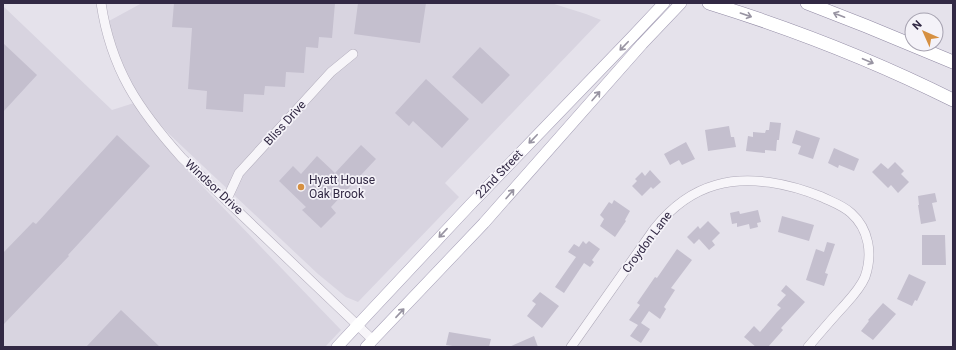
<svg xmlns="http://www.w3.org/2000/svg" width="956" height="350" font-family="Roboto,sans-serif">
<rect width="100%" height="100%" fill="#e5e2eb"/>
<path fill="#d8d4e0" d="M142,3H551L586,14L601,20L445,183L459,197L358,302L346,297L318,274L169,134L145,108L127,77L116,49L109,21Z
M3,6L112,110L134,103L179,162L341,330L325,347H3Z"/>
<path fill="#c4bfce" d="M174,3H335L332,38L319,37L318,48L306,47L304,73L286,72L285,87L265,86L264,95L244,94L243,112L206,109L207,91L188,89L192,28L172,27Z
M358,3H426L420,43L354,34Z
M3,43L37,75L3,112Z
M480,47L510,75L482,104L452,77Z
M426,79L469,119L442,148L413,121L409,126L395,113Z
M770,122L781,123L779,140H777L776,151L765,150V153L746,151L748,136L753,137V132L765,133L766,130H769Z
M729,126L731,137H734L736,147L708,151L705,130Z
M796,130L820,138L813,159L798,154L801,146L792,143Z
M117,135L150,166L68,255L69,256L3,325V253L33,222L36,224Z
M686,142L695,159L682,165L679,160L670,165L664,154Z
M361,145L376,159L331,207L336,213L321,228L302,210L306,207L279,181L293,166L301,174L317,156L335,173Z
M834,148L859,159L854,171L839,165L838,168L828,163Z
M895,162L904,171L901,174L909,182L898,193L891,185L888,188L872,172L881,163L888,169Z
M650,170L661,182L653,189L651,187L642,196L632,186L637,181L635,179L642,172L645,176Z
M935,193L937,202L932,203L936,221L921,224L918,205H919L918,196Z
M614,200L630,211L625,220L626,221L615,237L600,226L604,219L600,215L609,202L612,204Z
M758,210L761,222L757,223L758,227L750,229L749,224L737,227V223L732,224L730,213L739,211L740,214Z
M782,216L814,225L809,241L778,232Z
M708,221L720,233L712,241L715,245L709,250L699,239L694,244L687,237L698,226L700,229Z
M922,235H945L946,265H922Z
M583,241L586,244L589,241L600,249L592,260L594,262L590,267L584,263L564,293L555,287L576,257L568,252L574,244L579,247Z
M827,242L835,244L825,273L828,274L824,286L806,280L816,249L824,252Z
M677,249L692,260L671,288L675,290L664,307L666,309L660,319L649,311L641,323L650,329L641,343L630,336L638,325L629,320L640,305L637,303L655,277L657,278Z
M909,274L926,282L917,301L915,300L912,306L897,299Z
M786,285L805,302L781,328L783,330L768,347H756L744,337L754,326L760,332L777,312L781,308L777,305L786,295L781,291Z
M540,292L559,306L542,328L527,316L536,304L532,301Z
M883,303L896,314L873,340L861,331L869,321L868,320Z
M121,310L160,347H86Z
M449,332L491,339L489,347H459L446,345Z
M534,336L538,347H509Z"/>
<g fill="none" stroke-linecap="round" stroke-linejoin="round">
<defs>
<path id="minor" d="M101,3C111,69 138,109 182,158L373,340
M227,199L239,173L331,72L353,54
M571,347L655,228C671,208 691,192 716,185C750,175 790,184 822,197C832,202 842,205 851,213C869,229 873,254 865,277C860,289 850,299 842,308C830,321 819,334 808,347"/>
<path id="major" d="M337,347L470,205L632,37L664,3
M366,347L484,223L642,44L681,3"/>
<path id="highway" d="M709,3C793,29 875,61 953,100
M807,3L866,26L953,62"/>
</defs>
<use href="#minor" stroke="#afaab9" stroke-width="10"/>
<use href="#major" stroke="#a7a1b8" stroke-width="12"/>
<use href="#highway" stroke="#9089a3" stroke-width="14"/>
<use href="#minor" stroke="#f7f5f9" stroke-width="9"/>
<use href="#major" stroke="#fff" stroke-width="11"/>
<use href="#highway" stroke="#fff" stroke-width="13"/>
</g>
<defs><path id="oneway-shaft" d="M-6 0H5M1.5-3L5.5 0L1.5 3" fill="none" stroke-width="1.6" stroke-linecap="round" stroke-linejoin="round"/></defs>
<g stroke="#9894a2">
<use href="#oneway-shaft" transform="translate(746 15) rotate(19)"/>
<use href="#oneway-shaft" transform="translate(839 15) rotate(-159)"/>
<use href="#oneway-shaft" transform="translate(624 46) rotate(134)"/>
<use href="#oneway-shaft" transform="translate(868 61) rotate(23)"/>
<use href="#oneway-shaft" transform="translate(596 96) rotate(-49)"/>
<use href="#oneway-shaft" transform="translate(533 139) rotate(134)"/>
<use href="#oneway-shaft" transform="translate(510 194) rotate(-49)"/>
<use href="#oneway-shaft" transform="translate(443 233) rotate(133)"/>
<use href="#oneway-shaft" transform="translate(400 313) rotate(-47)"/>
</g>
<circle fill="#d69041" stroke="#f4f2f8" stroke-width="1.5" cx="301" cy="187" r="4"/>
<g text-anchor="middle" stroke-width="3.5" stroke-linejoin="round" paint-order="stroke">
<g font-size="12" fill="#322944" stroke="#f4f2f8">
<text transform="translate(285 123) rotate(-48)" y="4">Bliss Drive</text>
<text transform="translate(499 174) rotate(-46)" y="4">22nd Street</text>
<text transform="translate(214 187) rotate(43)" y="4">Windsor Drive</text>
<text transform="translate(647 242) rotate(-53)" y="4">Croydon Lane</text>
</g>
<g font-size="12" fill="#322944" stroke="#f4f2f8" text-anchor="start">
<text x="309" y="184">Hyatt House<tspan x="309" dy="14">Oak Brook</tspan></text>
</g>
</g>
<rect width="956" height="350" fill="none" stroke="#322944" stroke-width="8"/>
<g transform="translate(924 32) rotate(315)"><circle r="19" fill="#f4f2f8" stroke="#a6a2b0"/>
<path d="M0-3L7 15L0 10L-7 15Z" fill="#d69041"/>
<text y="-6" font-size="11" font-weight="bold" text-anchor="middle" fill="#322944">N</text>
</g>
</svg>
